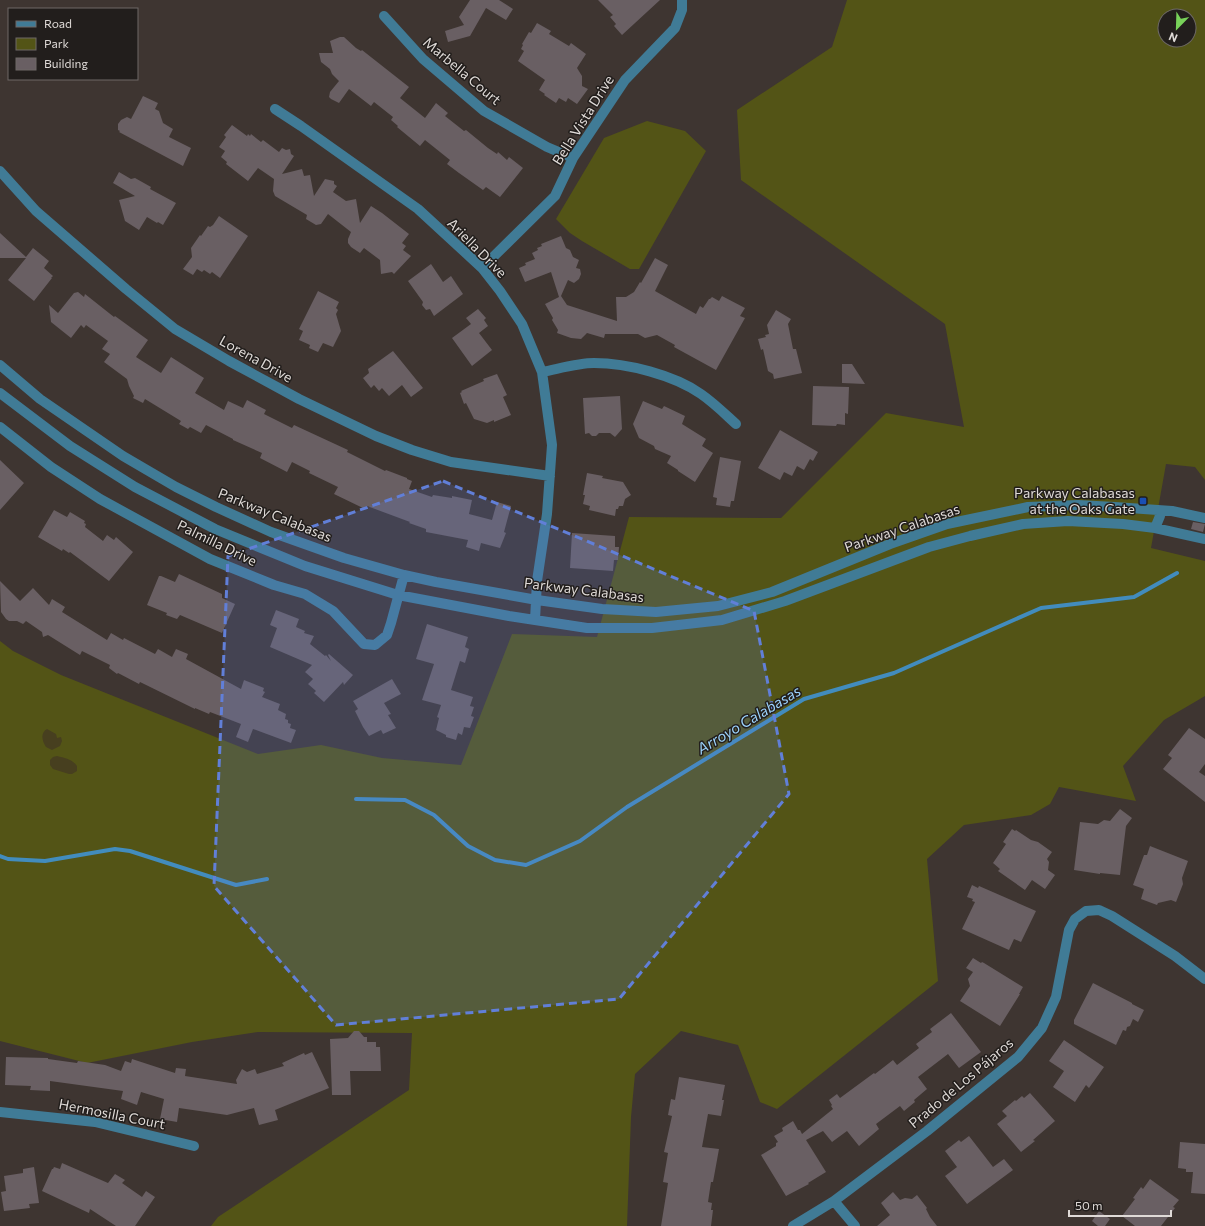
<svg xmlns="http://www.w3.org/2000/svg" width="1205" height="1226" font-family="Commissioner,sans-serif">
<rect width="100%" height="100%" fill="#3e3531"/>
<path fill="#535416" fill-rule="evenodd" d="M847,0H1205V480L1195,467L1166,464L1151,548L1205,561V696L1164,720L1123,766L1136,801L1059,787L1050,804L1031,815L964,825L927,859L938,981L777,1109L760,1102L738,1045L681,1031L635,1074L631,1117L627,1226H211L218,1217L409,1090L412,1033L258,1032L192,1042L87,1063L0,1041V641L13,651L61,675L258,754L321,745L382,758L461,765L512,634L597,637L629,517L781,518L886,413L964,427L945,324L741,180L737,110L832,47ZM1165,16H1189V40H1165Z
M647,121L685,131L706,151L639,269H630L582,241L570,233L556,219L604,138Z"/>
<path fill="#473f1f" d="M47,729L56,734L57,738L61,737L62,741L60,746L52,750L46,747C42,741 40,733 47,729Z
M57,756C65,758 72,759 77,766V771L72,774H69L53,769L50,765V760L53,757Z"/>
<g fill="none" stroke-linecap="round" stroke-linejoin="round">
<path stroke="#428cbd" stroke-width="4" d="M356,799L405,800L434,815L468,846L495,860L526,865L580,841L627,807L804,699L894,673L1041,608L1134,597L1177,573
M0,856L8,859L45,861L115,849L130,851L236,885L267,879"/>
</g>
<path fill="#695f63" d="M470,0H499L513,9L506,20L486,8L470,36L448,42L445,31L464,25L459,17Z
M598,0H660L622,35L614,26L616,24L610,17L613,15Z
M537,23L551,31L549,34L569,46L571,43L586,54L577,68L582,76V86L588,89L577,104L568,98L566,102L559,98L556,103L544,95L545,94L539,90L545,80L518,61L524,51L521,49L523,45L522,44L529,32L531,33Z
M340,37H344L356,48L361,51L362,50L409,87L400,98L425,118L436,103L448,113L445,116L464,131L466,130L488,148L497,154L498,152L507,160L509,157L523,168L500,197L486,187L483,190L459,173L447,164L450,160L425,140L420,146L397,127L398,126L391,120L393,117L374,102L371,106L349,89L339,103L331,99L329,97L330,92L339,81L332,74L330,69L321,62L319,53H333L330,41Z
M143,96L158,103L155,109L159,111L163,123L173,129L169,137L191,148L183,166L119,132L120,131L118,130V124L121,120L127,117L131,119Z
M232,125L247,136L248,134L250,136L251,134L261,142L263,140L279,152L282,148L286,150L290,149L291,154L294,156L282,174L302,169L304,176L310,175L314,196L325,179L334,181V184L337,186L333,192L346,201L356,199L360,223L371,206L382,213L409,234L402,243L406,246L403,250L411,256L394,274L392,272L381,274L380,260L364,248L360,253L351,247L348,243V239L351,232L328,214L321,224L316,225L306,219L307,215L275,196L273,191L274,179L258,168L248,181L226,164L227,162L221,157L225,151L219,147L226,137L224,135Z
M119,172L131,179L135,178L151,187L150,189L176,203L163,225L158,222L157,223L147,217L139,230L125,221L119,200L135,196L113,183Z
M219,216L248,236L220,278L212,272L210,274L204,270L202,272L197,269L193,275L183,269L192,257L191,248L200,235L201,236L208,226L210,227L213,225Z
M0,233L26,257L33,248L49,261L44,268L53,276L51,278H52L34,301L8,280L26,258H0Z
M561,236L566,248L570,250L573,257L579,260L576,268L580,269L581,274L579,279L574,283L568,280L561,296L567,305L617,321L616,297H626L634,292L640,282L641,283L655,258L668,265L655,291L696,314L700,306L703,308L709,299H710L712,297L719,301L722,296L745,308L740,316L745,318L716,370L674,347L675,345L657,335L645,338L638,334H605L604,338L587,333L581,339L571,338L557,333L558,330L552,320L553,318L545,304L559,297L551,272L525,282L519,268L526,265L525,263L535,259L532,253L538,250L537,248L542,246L541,244Z
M431,264L443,282L451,276L463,294L434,316L430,309L426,310L422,305L423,302L408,281Z
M318,291L339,302L336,308L338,310L336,314L341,331L333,347L323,343L318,352L309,348L310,345L299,340L303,331L299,329Z
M78,292L84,297L85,294L114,317L115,316L148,340L136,357L161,373L171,357L204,378L195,393L224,410L228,401L243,408L247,400L266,410L264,414L292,428L294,425L348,450L347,452L385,471L386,470L407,478V479L412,481L409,489L432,497L433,495L452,498V496L472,500L469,514L492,520L497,502L511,506L504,532L506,533L500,548L481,543L479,551L466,547L468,540L426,532V529L409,523L410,522L367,506L365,509L334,494L338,487L309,473L310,471L292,462L287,472L260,458L262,453L233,440V439L206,425L201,433L190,427L188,429L179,424L181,421L145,399L143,403L133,398L134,396L129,386L127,379L104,362L110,354L102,349L108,341L86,325L84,328L81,325L71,338L51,322L49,305L58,313L74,293Z
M478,309L486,318L484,320L488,326L479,333L492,350L472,366L452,338L471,324L466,318Z
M776,310L791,319L788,324L793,349H796L802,373L774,379L773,374L768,371L763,349L761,350L758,339L766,337L765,335L769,334L767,325Z
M393,351L423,388L411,397L402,385L389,396L382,388L379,391L374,385L371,388L363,378L369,373L368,369Z
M842,364H852L865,384L842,383Z
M497,374L507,395L503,397L511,415L494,422V420L487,423L474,419L466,403L464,404L460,393L462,392L461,391L484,381L483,379Z
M813,386L849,387L848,414L845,413V425L837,424L836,426L812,425Z
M620,396L622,429L615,437L610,433H599L596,436H592L589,433L585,434L583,398Z
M643,401L662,409L664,406L685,416L682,424L706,439L702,446L713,453L695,482L678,471V470L667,463L671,456L655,449L654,446L639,438L633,424Z
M780,430L818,452L813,461L810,459L804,470L797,466L792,476L784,472L780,480L758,468Z
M720,457L741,461L734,501H731L730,507L716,505L717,498L713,497Z
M0,460L24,483L0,510Z
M587,473L603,476L602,478L623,482L631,495L625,499L623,506H619L618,509H616L615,516L589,510L590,506L583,504L585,495H583Z
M54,510L67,517L70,512L85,521L84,523L86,524L85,527L103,541L107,535L114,540L116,537L133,552L109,581L70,552L69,553L63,549L62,551L38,537Z
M1193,522L1205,524L1203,532L1191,529Z
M572,533L615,536V547H619L618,560H614L613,571L570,568Z
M179,574L222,594V598L235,604L222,633L180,615L177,619L166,615L167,613L147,605L159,576H161L175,582Z
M0,581L20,601L33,588L49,605L52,599L65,607L62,612L107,640L111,633L123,640L124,638L155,654L158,649L172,657L176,649L188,654L186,659L241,689L244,680L264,688L263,691L265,692L262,697L280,704L278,710L286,714L285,719L288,720V723L291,724L290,728L296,730L291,743L253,729L248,742L236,737L241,724L210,712L209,714L195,708V709L140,682L139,684L118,673L117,674L109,668L110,665L82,651L80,655L48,635L43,637L42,632L26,621L23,624L17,621H9L6,619L1,612Z
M276,610L299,619L296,627L305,631L304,633L314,636L310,644L325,656L326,655L331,661L328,655L329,654L353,675L344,685L343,682L324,702L314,693L316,691L308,684L313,679L305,672L312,665L270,647L277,628L270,625Z
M427,624L468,637L465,647L469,649L465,663L460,661L451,690L473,697L470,706L474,707L471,716L474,717L470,728L464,727L462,735L458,733L456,740L446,737V735L436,730L439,718L437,717L441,705L422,700L434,664L416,659Z
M392,679L401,694L384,703L391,714L388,715L396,728L383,734L381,730L369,736L363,727L355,711L358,709L353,701Z
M1189,728L1205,739V764L1199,772L1205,776V802L1163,769L1172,758L1168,755Z
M1120,809L1132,818L1126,826L1120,875L1100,873V874L1074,870L1080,822L1098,824L1104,820L1110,821Z
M1012,829L1015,831L1016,830L1031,840L1038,842L1052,852L1047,859L1049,862L1048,870L1055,875L1045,889L1032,880L1025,890L998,871L1000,869L993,863L1006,844L1003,842Z
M1150,846L1188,861L1182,878L1183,884L1176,902L1171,900L1158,903L1157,905L1141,899L1144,889L1133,885L1144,855H1147Z
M972,885L978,888L979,886L1036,911L1021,942L1014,939L1009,950L962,929L975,902L972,901L973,899L967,897Z
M973,958L981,963L982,962L984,963L1023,987L1019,994H1020L1000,1026L960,1001L970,986L968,979L973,972L966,968Z
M1093,983L1132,1003V1004L1144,1010L1138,1022L1133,1019L1130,1026L1127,1027L1126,1031L1123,1030L1116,1045L1074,1024V1020Z
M951,1013L981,1052L959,1068L948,1054L918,1077L927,1089L914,1100L915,1102L904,1111L900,1106L876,1124L879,1129L859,1146L847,1131L832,1142L823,1131L806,1140L826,1172L808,1183L809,1184L786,1196L761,1155L776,1146V1143L778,1142L774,1136L783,1131L782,1128L793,1121L798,1130H800L802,1134L833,1109L831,1106L832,1105L829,1100L837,1094L840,1098L874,1073L875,1074L893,1060L897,1065L919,1048L916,1044L932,1032L930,1029Z
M354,1031H359L364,1037H367V1042H376V1047H380L381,1071H350L351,1095H332L330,1039L348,1038Z
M1064,1040L1104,1067L1089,1088L1086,1085L1075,1102L1053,1087L1064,1071L1049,1061Z
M312,1052L329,1088L275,1110L278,1120L259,1125L254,1108L227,1115L179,1108L177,1122L160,1119L164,1099L141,1092L137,1105L121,1099L123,1091L50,1081V1091L30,1090L31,1086L5,1085L6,1057L48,1058V1059L77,1063L78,1061L105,1065L121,1071L125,1061L131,1063L132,1059L175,1073L176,1068L186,1069L185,1076L237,1084L236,1080L242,1069L247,1072L255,1069L257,1074L284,1066L282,1063L304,1053L305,1055Z
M679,1077L725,1085L722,1100H724L721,1116L708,1114L702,1147L719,1149L713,1182H711L708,1202L712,1203L711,1210H713L711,1226H661L668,1183L663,1182L668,1153L664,1152L672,1116L668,1115L671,1099L675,1100Z
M1030,1093L1055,1121L1033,1140L1035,1141L1021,1152L997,1124L1007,1116L1002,1111L1015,1100L1016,1101L1022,1096L1024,1098Z
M969,1136L993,1167L1004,1159L1013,1170L967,1204L945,1176L957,1167L945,1151L959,1140L961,1142Z
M1180,1142L1205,1144V1194L1191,1193L1193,1172H1186V1169L1178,1168Z
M62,1163L108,1183L115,1174L125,1180L122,1183L142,1197L146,1191L155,1197L135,1226H116L90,1209L89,1213L42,1191L52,1169H53L54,1167L60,1169Z
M34,1167L39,1203L29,1204L30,1208L4,1211L1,1192L6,1191L4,1176L23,1173V1169Z
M1150,1179L1179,1200L1173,1207L1175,1208L1161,1226H1135L1122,1216L1135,1199L1133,1198L1141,1187L1143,1189Z
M893,1192L900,1200L905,1198L912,1199L917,1195L927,1208L926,1209L930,1217L937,1226H877L890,1215L881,1203Z
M1099,1211L1110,1219L1105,1226H1098L1092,1221Z"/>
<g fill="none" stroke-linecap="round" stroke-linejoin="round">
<path stroke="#407b96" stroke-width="10" d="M384,16L423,59L484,111L547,147L573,158
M275,109L301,126L418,209L482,268L500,291L522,324L542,372L552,445L547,514L537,581L535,620
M0,171L36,211L126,289L175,329L229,361L299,399L376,436L412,450L451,462L550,476
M482,268L555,196L573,158L625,80L675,28L682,10V0
M0,365L40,399L123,456L176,487L216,507L271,532L344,558L404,575L436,582L537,600L602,609L656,612L718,606L772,592L890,544L947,524L1028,507L1078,505L1115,507L1172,511L1205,518
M542,372C558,369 578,363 594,363C627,363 674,375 701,394C714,403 725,414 736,424
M0,393L70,446L135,487L215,529L305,566L398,595L509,616L587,628H652L722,620L785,601L929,547L970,536L1023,524L1068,521L1123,524L1155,528L1205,539
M0,427L51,467L100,499L210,559L274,585L305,594L333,611L364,644L375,645L387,635L391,623L404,575
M1155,528L1160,516L1158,510
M0,1112L95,1122L194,1146
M834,1201L855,1226
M793,1226L834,1201L927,1131L1018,1057L1042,1028L1056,997L1069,930L1075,919L1086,911L1099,910L1112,916L1175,956L1205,979"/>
</g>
<path fill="#617fd8" fill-opacity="0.2" stroke="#617fd8" stroke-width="3" stroke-dasharray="8 5" stroke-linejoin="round" d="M443,481L754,611L789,794L619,999L336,1025L214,886L228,556Z"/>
<rect fill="#1a4fb4" stroke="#221e1c" stroke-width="1.5" x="1139" y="497" width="8" height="8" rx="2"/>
<g text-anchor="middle" stroke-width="3" stroke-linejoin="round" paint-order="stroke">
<g font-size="14" fill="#dfdad7" stroke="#221e1c">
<text transform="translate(462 71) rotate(40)" y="5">Marbella Court</text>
<text transform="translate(583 120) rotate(-58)" y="5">Bella Vista Drive</text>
<text transform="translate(477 248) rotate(45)" y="5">Ariella Drive</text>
<text transform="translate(256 359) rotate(29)" y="5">Lorena Drive</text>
<text transform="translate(275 515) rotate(22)" y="5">Parkway Calabasas</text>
<text transform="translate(902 528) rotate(-19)" y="5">Parkway Calabasas</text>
<text transform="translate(217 543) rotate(26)" y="5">Palmilla Drive</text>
<text transform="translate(584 590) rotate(7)" y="5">Parkway Calabasas</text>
<text transform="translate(961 1083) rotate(-40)" y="5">Prado de Los Pájaros</text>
<text transform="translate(112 1114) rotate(11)" y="5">Hermosilla Court</text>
</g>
<g font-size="14" fill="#dfdad7" stroke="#221e1c" text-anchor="end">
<text x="1135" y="498">Parkway Calabasas<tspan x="1135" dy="16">at the Oaks Gate</tspan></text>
</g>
<g font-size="15" font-style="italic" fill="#9cd3fc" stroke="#221e1c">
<text transform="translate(749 720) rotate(-31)" y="5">Arroyo Calabasas</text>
</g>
</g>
<rect x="8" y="8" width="130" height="72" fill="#221e1c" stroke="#6e6967"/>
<rect x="16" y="21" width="20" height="6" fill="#407b96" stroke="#6e6967"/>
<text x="44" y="28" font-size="12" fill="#dfdad7">Road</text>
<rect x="16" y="38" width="20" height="12" fill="#535416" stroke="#6e6967"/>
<text x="44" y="48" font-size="12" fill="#dfdad7">Park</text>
<rect x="16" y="58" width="20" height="12" fill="#695f63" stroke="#6e6967"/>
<text x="44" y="68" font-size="12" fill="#dfdad7">Building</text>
<g transform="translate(1177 28) rotate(203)"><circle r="19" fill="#221e1c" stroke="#6e6967"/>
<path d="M0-3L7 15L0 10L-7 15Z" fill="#78d259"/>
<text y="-6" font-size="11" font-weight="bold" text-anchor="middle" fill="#dfdad7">N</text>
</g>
<path d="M1069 1210v6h102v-6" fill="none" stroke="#dfdad7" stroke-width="2"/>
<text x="1075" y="1210" font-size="12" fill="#dfdad7" stroke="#221e1c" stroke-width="3" paint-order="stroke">50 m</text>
</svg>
